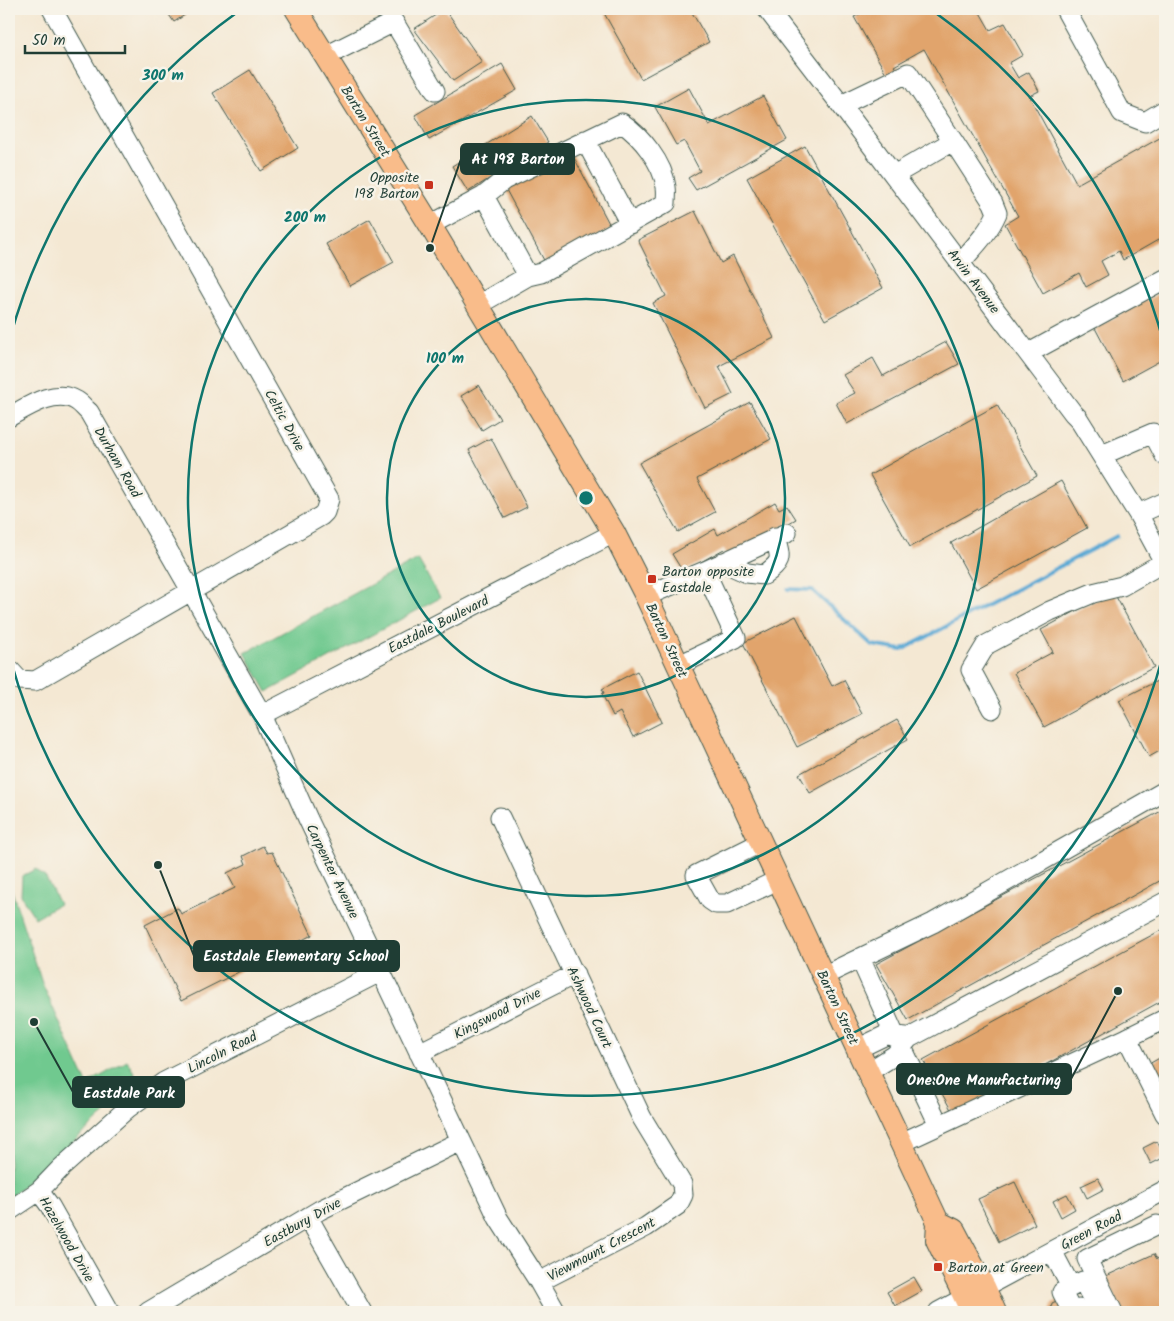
<svg xmlns="http://www.w3.org/2000/svg" width="1174" height="1321" font-family="Kalam,sans-serif">
<rect width="100%" height="100%" fill="#f7f3e8"/>
<filter id="ink" filterUnits="userSpaceOnUse"><feTurbulence type="fractalNoise" baseFrequency=".02" numOctaves="2"/><feDisplacementMap in="SourceGraphic" scale="10" xChannelSelector="R" yChannelSelector="G"/><feConvolveMatrix kernelMatrix="1 2 1 2 8 2 1 2 1" color-interpolation-filters="sRGB"/></filter>
<filter id="wash" filterUnits="userSpaceOnUse"><feTurbulence type="fractalNoise" baseFrequency=".0096" numOctaves="4" result="noise"/><feDisplacementMap in="SourceGraphic" scale="20" xChannelSelector="R" yChannelSelector="G"/><feGaussianBlur stdDeviation="1.12" result="paint"/><feColorMatrix in="noise" values="0 0 0 0 0 0 0 0 0 0 0 0 0 0 0 0 0 1.4 0 .05"/><feComposite in="paint" operator="in"/></filter>
<g filter="url(#wash)">
<rect width="100%" height="100%" fill="#f4e8d3"/>
<path fill="#70c98f" stroke="#488362" d="M418,559L440,598L267,692L245,653Z
M36,869L46,878L59,904L35,918L21,896L22,876Z
M9,882L42,983L87,1084L127,1061L135,1074L109,1110L14,1194L9,1198Z"/>
<g fill="none" stroke-linecap="round" stroke-linejoin="round">
<path stroke="#5aa9d4" stroke-width="4" d="M788,589L812,590L872,645L902,650L1117,536"/>
</g>
<g id="blocks">
<path fill="#e1a46c" d="M165,9H194L174,22Z
M445,9L482,62L453,81L414,29Z
M611,9H690L709,42L641,79L604,13Z
M869,9H978L990,30L1005,23L1023,55L1009,63L1018,78L1029,72L1039,91L1029,96L1077,184L1165,135V236L1123,260L1119,251L1101,261L1108,275L1086,287L1079,273L1043,293L1005,224L1018,216L924,49L894,66L897,70L887,75L854,17Z
M502,64L517,90L429,140L415,115Z
M250,70L298,148L261,171L213,93Z
M689,88L709,125L763,96L787,140L696,190L688,178L700,171L684,141L676,145L655,107Z
M532,116L548,142L468,192L452,166Z
M805,146L883,288L825,320L747,178Z
M571,152L612,229L546,264L505,188Z
M695,211L721,263L733,256L774,338L719,366L733,394L705,408L653,303L666,296L638,240Z
M370,219L394,262L350,286L326,244Z
M1165,290V358L1123,381L1095,328Z
M946,342L959,364L847,424L836,403L855,393L843,375L873,358L883,376Z
M479,385L500,419L482,430L461,396Z
M750,402L771,439L697,479L715,512L678,532L639,463Z
M997,405L1037,476L910,547L870,475Z
M491,438L527,507L505,518L469,450Z
M1061,481L1087,528L976,589L951,543Z
M775,502L779,509L787,505L796,519L729,557L724,549L683,572L672,554L715,529L718,535Z
M1113,591L1154,667L1044,727L1014,673L1053,652L1041,630Z
M796,616L832,686L844,680L862,714L797,747L743,643Z
M637,671L662,722L633,737L620,712L613,716L602,694L604,693L602,689Z
M1165,677V748L1149,757L1119,700Z
M897,720L908,739L810,793L799,774Z
M1165,809V878L908,1020L876,964Z
M263,846L267,853L272,852L312,935L181,1001L145,925L178,908L181,914L235,888L227,873L246,864L243,856Z
M1165,928V999L954,1115L923,1060Z
M1165,1055V1098L1147,1065Z
M1157,1141L1165,1157L1151,1164L1143,1148Z
M1098,1178L1104,1189L1087,1198L1081,1186Z
M1015,1182L1035,1224L999,1242L978,1199Z
M1067,1194L1075,1209L1061,1217L1053,1201Z
M1154,1254L1157,1259L1165,1255V1312H1122L1106,1276Z
M914,1277L922,1291L895,1306L887,1292Z
M1061,1299L1069,1312H1050L1052,1303Z"/>
</g>
</g>
<g filter="url(#ink)">
<use href="#blocks" fill-opacity="0" stroke="#3f574c" stroke-width="1"/>
<g fill="none" stroke-linecap="round" stroke-linejoin="round">
<defs>
<path id="minor" d="M767,9L841,105L1073,413L1078,418L1138,514L1165,564
M1065,9L1122,113L1145,122L1165,110
M326,56L394,22L435,91
M841,105L908,73L953,141L894,175
M585,140L630,224
M953,141L993,203L997,213C989,232 974,247 960,263
M484,196L504,180L622,123C641,136 663,163 666,187C667,193 666,198 666,203L541,273L528,276
M430,225L484,196L528,276L478,305
M1029,353L1165,279
M9,417C27,407 56,387 77,401C82,404 85,409 89,412L262,715L308,819L498,1218L539,1282L556,1312
M1102,455L1153,433L1165,456
M1138,514L1165,502
M723,562L747,573L764,575C783,561 781,560 775,537
M646,596L705,571L787,533
M679,665L736,638L705,571
M9,669L19,680L35,681L321,516L325,512L329,499L52,9
M992,709L971,670L986,645L1050,611L1093,593L1122,586L1164,562
M262,715L614,533
M500,817L642,1118L682,1184L683,1195L678,1205L646,1227L539,1282
M760,843L696,875L710,900L716,904H727L778,880
M860,958L895,1036
M823,976L933,923L1165,791
M1165,1019L1127,1038L1165,1114
M902,1047L939,1125
M857,1049L886,1035L906,1037
M419,1053L575,974
M868,1072L895,1055L909,1038L1165,902
M901,1143L1127,1038
M39,1191L50,1206L110,1312
M9,1211L39,1191L61,1168L128,1108L164,1082L380,972
M308,1217L362,1312
M1052,1251L1071,1287L1083,1281L1099,1311
M1071,1287L1062,1292L1072,1312L1079,1309
M148,1312L320,1210L461,1141
M938,1312L1165,1190
M1113,1312L1087,1259L1157,1225"/>
<path id="major" d="M296,9L430,225L614,533L646,596L938,1222L937,1240L972,1312
M938,1222L954,1230L984,1287L995,1312"/>
</defs>
<use href="#minor" stroke="#3f574c" stroke-width="21"/>
<use href="#major" stroke="#3f574c" stroke-width="24"/>
<use href="#minor" stroke="#fff" stroke-width="19"/>
<use href="#major" stroke="#f9bc8a" stroke-width="22"/>
</g>
</g>
<g fill="none" stroke="#0f766e" stroke-width="2.5">
<circle cx="586" cy="498" r="199"/>
<circle cx="586" cy="498" r="398"/>
<path d="M1165 648A598 598 0 0 1 10 658M10 338A598 598 0 0 1 239 11M933 11A598 598 0 0 1 1165 348"/>
</g>
<g fill="#c8321e" stroke="#f7f3e8" stroke-width="2">
<rect x="424" y="180" width="10" height="10" rx="2.5"/>
<rect x="647" y="574" width="10" height="10" rx="2.5"/>
<rect x="933" y="1262" width="10" height="10" rx="2.5"/>
</g>
<g text-anchor="middle" stroke-width="5" stroke-linejoin="round" paint-order="stroke">
<g font-size="14" fill="#1f3d34" stroke="#f7f3e8">
<text transform="translate(366 121) rotate(58)" y="5">Barton Street</text>
<text transform="translate(974 281) rotate(53)" y="5">Arvin Avenue</text>
<text transform="translate(285 420) rotate(61)" y="5">Celtic Drive</text>
<text transform="translate(118 462) rotate(60)" y="5">Durham Road</text>
<text transform="translate(438 624) rotate(-27)" y="5">Eastdale Boulevard</text>
<text transform="translate(667 640) rotate(65)" y="5">Barton Street</text>
<text transform="translate(333 871) rotate(64)" y="5">Carpenter Avenue</text>
<text transform="translate(590 1007) rotate(65)" y="5">Ashwood Court</text>
<text transform="translate(838 1007) rotate(65)" y="5">Barton Street</text>
<text transform="translate(497 1013) rotate(-27)" y="5">Kingswood Drive</text>
<text transform="translate(222 1052) rotate(-27)" y="5">Lincoln Road</text>
<text transform="translate(302 1222) rotate(-29)" y="5">Eastbury Drive</text>
<text transform="translate(1091 1230) rotate(-28)" y="5">Green Road</text>
<text transform="translate(67 1239) rotate(60)" y="5">Hazelwood Drive</text>
<text transform="translate(601 1249) rotate(-28)" y="5">Viewmount Crescent</text>
</g>
<g font-size="14" fill="#1f3d34" stroke="#f7f3e8" text-anchor="start">
<text x="419" y="182" text-anchor="end">Opposite<tspan x="419" dy="16">198 Barton</tspan></text>
<text x="662" y="576">Barton opposite<tspan x="662" dy="16">Eastdale</tspan></text>
<text x="948" y="1272">Barton at Green</text>
</g>
</g>
<circle cx="586" cy="498" r="8" fill="#0f766e" stroke="#f7f3e8" stroke-width="2.5"/>
<g font-size="15" text-anchor="middle" font-weight="bold" fill="#0f766e" stroke="#f7f3e8" stroke-width="5" stroke-linejoin="round" paint-order="stroke">
<text x="163" y="80">300 m</text>
<text x="305" y="222">200 m</text>
<text x="445" y="363">100 m</text>
</g>
<path fill="none" stroke="#1f3d34" stroke-width="2" d="M430 248L461 159M158 865L194 956M1118 991L1071 1079M34 1022L73 1092"/>
<g fill="#1f3d34" stroke="#f7f3e8" stroke-width="2">
<circle cx="430" cy="248" r="5"/>
<circle cx="158" cy="865" r="5"/>
<circle cx="1118" cy="991" r="5"/>
<circle cx="34" cy="1022" r="5"/>
</g>
<g fill="#1f3d34" stroke="#1f3d34" stroke-width="2">
<rect x="461" y="144" width="113" height="30" rx="5"/>
<rect x="194" y="941" width="205" height="30" rx="5"/>
<rect x="897" y="1064" width="174" height="30" rx="5"/>
<rect x="73" y="1077" width="111" height="30" rx="5"/>
</g>
<g font-size="15" text-anchor="middle" font-weight="bold" fill="#fff">
<text x="518" y="164">At 198 Barton</text>
<text x="296" y="961">Eastdale Elementary School</text>
<text x="984" y="1085">One:One Manufacturing</text>
<text x="129" y="1098">Eastdale Park</text>
</g>
<rect width="1174" height="1321" fill="none" stroke="#f7f3e8" stroke-width="30"/>
<path d="M25 45v8h100v-8" fill="none" stroke="#1f3d34" stroke-width="2.5"/>
<text x="32" y="45" font-size="15" fill="#1f3d34" stroke="#f7f3e8" stroke-width="4" paint-order="stroke">50 m</text>
</svg>
